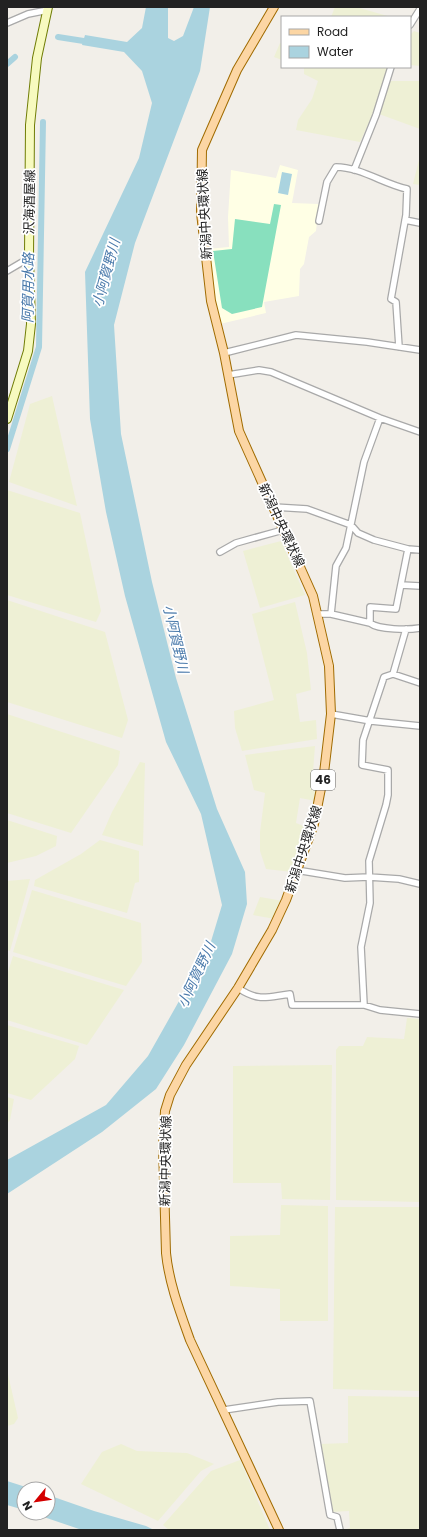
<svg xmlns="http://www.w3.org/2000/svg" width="427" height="1537" font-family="Poppins,'Noto Sans JP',sans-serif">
<rect width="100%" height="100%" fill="#f2efe9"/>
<path fill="#ffffe5" d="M280,165L298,170L292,203L319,204L316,231L309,237L304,264L300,269L299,296L264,302L266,313L220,324L211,286L207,249L229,247L228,217L231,170L276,178Z"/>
<path fill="#eef0d5" d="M335,7H356L391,17H331Z
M414,31L420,33V66L410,65V35Z
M280,43L282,44V60L274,57Z
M300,67H388L373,114L360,142L296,130L298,120L312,99L318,81L304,74V68Z
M390,81H420V129L379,114Z
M420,156V185L413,184Z
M52,396L77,506L9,482L30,404Z
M7,490L80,513L101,611L96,622L7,595Z
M281,541L305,595L260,608L243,551Z
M7,600L105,632L128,720L122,738L7,702Z
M295,602L307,653L311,690L296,694L300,722L316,720L317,739L242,751L235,728L234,711L274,700L252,614Z
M7,714L120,751L118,765L71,833L7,813Z
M315,746L313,772L321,774L316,801L300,798L296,823L309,828L292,872L266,869L260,851V832L265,793L254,790L245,755Z
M140,762L145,763L143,846L102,835L112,812Z
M7,820L57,836L56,846L36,856L7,863Z
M100,840L139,851V882L135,883L127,913L34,886L35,880L81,854Z
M30,879L10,951L7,950V881Z
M32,890L141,923L142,962L126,986L13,952Z
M260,897L283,901L275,919L253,915Z
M13,956L124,990L87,1045L7,1020V975Z
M407,1018L420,1019V1202L336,1200V1050L339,1046H363L367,1037L404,1039Z
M7,1025L79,1046L75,1059L31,1100L7,1093Z
M332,1065L330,1200L282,1199L281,1183H233V1066Z
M7,1097L14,1099L10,1120L7,1124Z
M281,1205L328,1206V1321H280V1289L230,1286V1236L280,1235Z
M335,1207H420V1391L333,1389Z
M7,1370L18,1418L14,1424L7,1426Z
M348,1396L420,1397V1530H343L350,1528L349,1511L332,1512L320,1444L348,1443Z
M121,1444L137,1451L187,1453L214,1464L201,1471L158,1521L81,1484L102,1452Z
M240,1460L270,1530H169L163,1525L211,1471Z"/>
<path fill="#88e0be" d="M274,204L281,205L262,307L232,314L222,308L213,251L232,249L235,219L270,224Z"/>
<path fill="#aad3df" d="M146,7H168V38L174,41L183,36L194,7H210L200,71L135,243L114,325L121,434L152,582L176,678L217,809L245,872L247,904L232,954L184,1045L156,1089L102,1132L7,1194V1160L106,1105L148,1056L209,948L222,905L201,814L166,742L125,596L106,512L90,419L85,272L139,158L152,103L142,71L124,52L82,45L85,35L127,42L142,28Z
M282,172L292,174L288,195L278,193Z
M7,1481L32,1489H24V1510L7,1505Z
M48,1495L94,1511L146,1526L154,1530H82L32,1513H48Z"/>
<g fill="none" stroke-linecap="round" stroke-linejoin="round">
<path stroke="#aad3df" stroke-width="6" d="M58,37L90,42
M7,64L15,57
M7,449L39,347L43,122"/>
<defs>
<path id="minor" d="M7,23L28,14L48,10
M410,25L420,9
M354,170L376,115L391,67
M405,220L420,223
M319,221L327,182L336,167C360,167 384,184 407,189L406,215L391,299L396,302L399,347
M7,271L29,258
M224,353L296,335L367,342L420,350
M228,375L259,370L271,372L380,418L420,432
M274,507L307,509L351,525L358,533L374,540L408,549L396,609L370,607V623
M408,549L420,550
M220,552L236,543L283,530
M401,585L420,586
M319,614H331L370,623C379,630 408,630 420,628
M331,614L336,566L346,548L364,462L380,418
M393,674L406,629
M393,674L420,683
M331,714L371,721L420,726
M296,870L345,878L369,877L399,879L420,884
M238,988C259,1002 266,997 290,994L292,1005H364L380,1010L420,1014
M364,1005L361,947L370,903L369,861L386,805L388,795V770L362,765L363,740L384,677L393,674
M224,1410L278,1402L310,1401L330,1515L337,1517L340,1530"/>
<path id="secondary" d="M7,419L28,351L31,324L29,258L30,125L37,58L48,7"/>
<path id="primary" d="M274,7L237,70L202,150L201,213L211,301L224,353L239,431L313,596L329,666L331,714L324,773L314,824L286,900L272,930L238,988L186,1065L170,1095L165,1111L163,1146L166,1253C169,1283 180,1312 190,1340L279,1530"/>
</defs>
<use href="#minor" stroke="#a9a9a9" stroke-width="8"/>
<use href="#secondary" stroke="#707d05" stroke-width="10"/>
<use href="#primary" stroke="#a06b00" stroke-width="10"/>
<use href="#minor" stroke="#fff" stroke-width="5.5"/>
<use href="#secondary" stroke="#f7fabf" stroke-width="8"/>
<use href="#primary" stroke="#fcd6a4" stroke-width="8"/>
</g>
<g text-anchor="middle" stroke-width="3.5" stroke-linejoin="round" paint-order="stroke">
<rect fill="#fff" stroke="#646464" stroke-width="1" x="311" y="770" width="24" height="20" rx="3"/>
<g font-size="12" font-weight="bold" fill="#222">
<text x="323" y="784">46</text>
</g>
<g font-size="13" fill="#222" stroke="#fff">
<text transform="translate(29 202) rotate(-89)" y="5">沢海酒屋線</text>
<text transform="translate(204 214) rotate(-93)" y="5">新潟中央環状線</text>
<text transform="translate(282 525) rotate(65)" y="5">新潟中央環状線</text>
<text transform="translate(303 849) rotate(-72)" y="5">新潟中央環状線</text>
<text transform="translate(165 1161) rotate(-89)" y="5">新潟中央環状線</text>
</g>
<g font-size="14" font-style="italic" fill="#4a7aab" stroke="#fff">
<text transform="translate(106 273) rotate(-75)" y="5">小阿賀野川</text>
<text transform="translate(28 288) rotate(-89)" y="5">阿賀用水路</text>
<text transform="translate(176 639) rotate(77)" y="5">小阿賀野川</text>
<text transform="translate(196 975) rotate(-65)" y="5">小阿賀野川</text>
</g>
</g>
<rect width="427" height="1537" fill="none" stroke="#222222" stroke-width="16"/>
<rect x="281" y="16" width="130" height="52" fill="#ffffff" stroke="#a7a7a7"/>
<rect x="289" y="29" width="20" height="6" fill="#fcd6a4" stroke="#a7a7a7"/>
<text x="317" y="36" font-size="12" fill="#222222">Road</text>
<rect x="289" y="46" width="20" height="12" fill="#aad3df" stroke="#a7a7a7"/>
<text x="317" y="56" font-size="12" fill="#222222">Water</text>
<g transform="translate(36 1501) rotate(241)"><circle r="19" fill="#ffffff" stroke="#a7a7a7"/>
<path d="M0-3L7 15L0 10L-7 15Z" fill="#d40000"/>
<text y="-6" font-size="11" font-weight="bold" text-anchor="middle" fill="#222222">N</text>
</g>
</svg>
